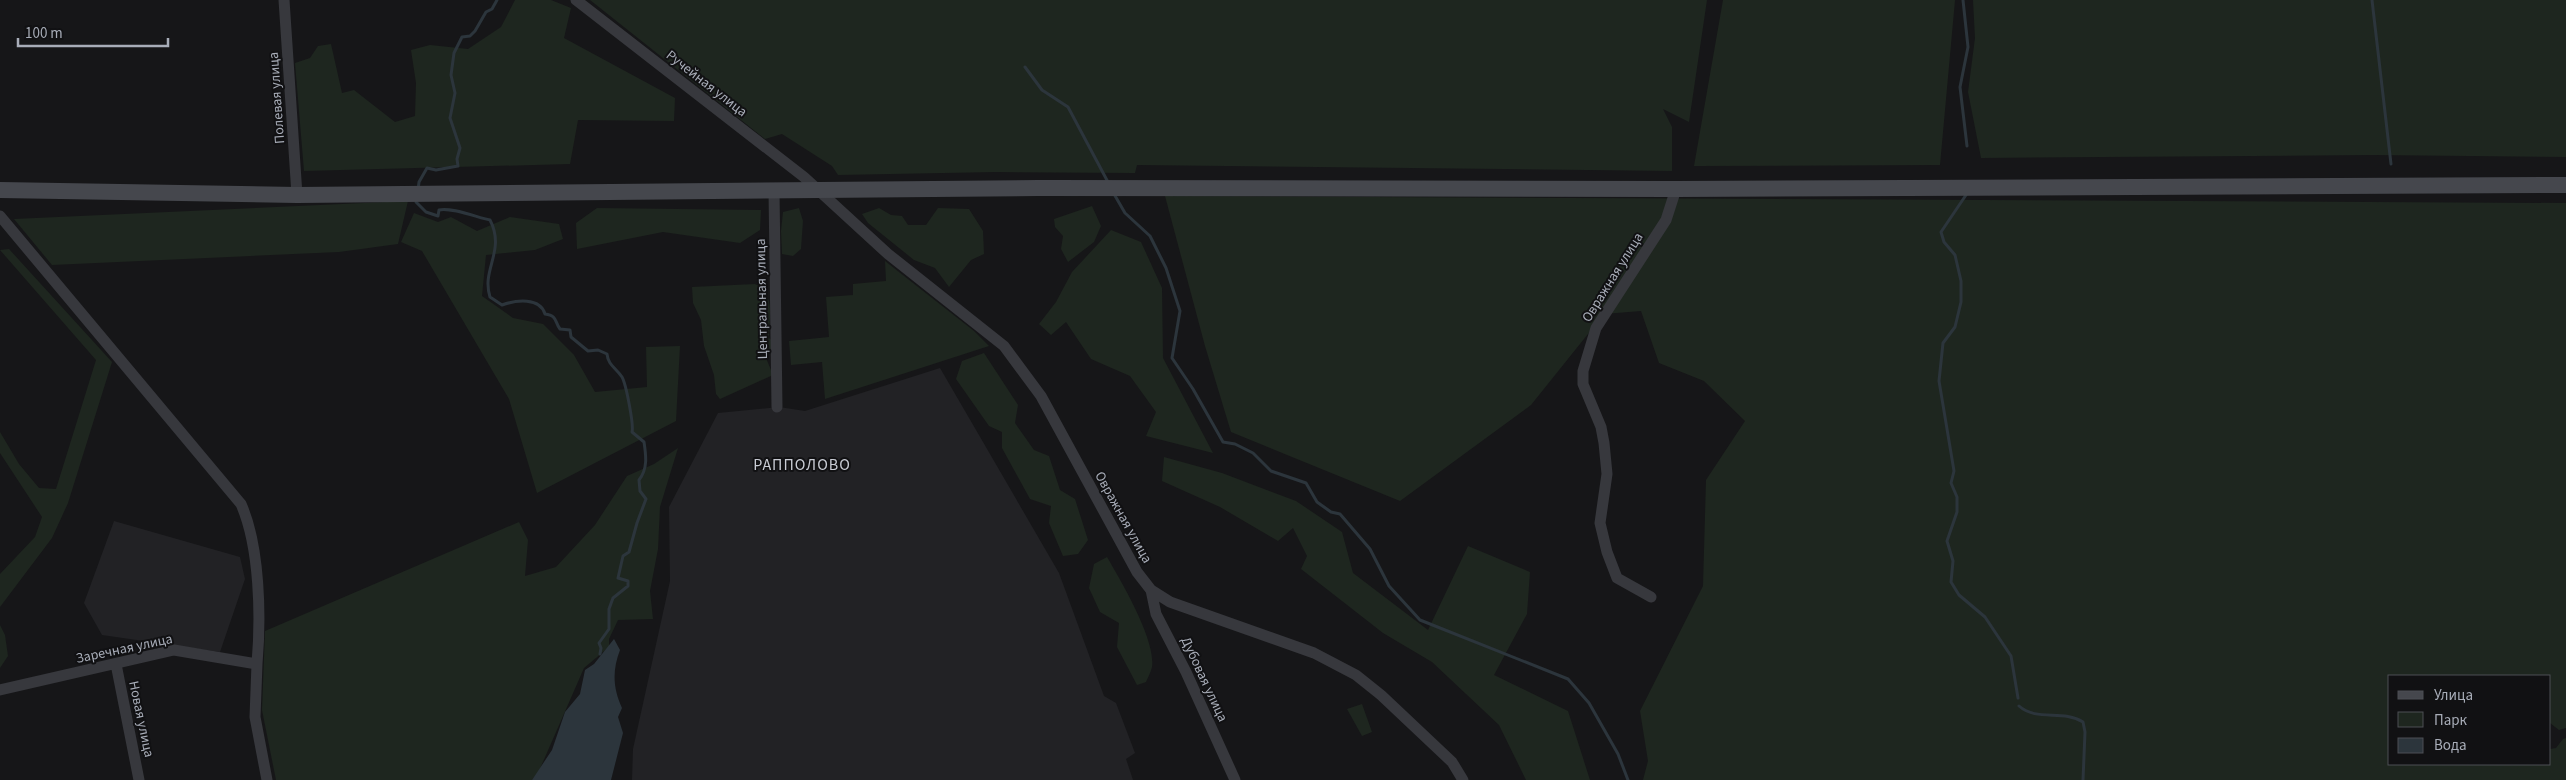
<svg xmlns="http://www.w3.org/2000/svg" width="2566" height="780" font-family="'Source Sans 3',sans-serif">
<rect width="100%" height="100%" fill="#161618"/>
<path fill="#222225" d="M940,368L1059,573L1104,696L1116,703L1135,753L1126,759L1133,780H632L633,749L670,581L669,507L718,413L779,407L805,411Z
M114,521L240,557L245,579L220,652L102,635L84,603Z"/>
<path fill="#1e261f" d="M515,0H551L571,8L564,38L675,98L674,121L578,120L570,164L304,171L295,63L310,58L318,46L331,44L342,93L354,90L395,122L415,116L416,83L411,50L430,45L468,49L501,27Z
M590,0H1707L1689,122L1663,109L1672,127V171L1137,165L1135,173L996,172L838,175L832,166L782,134L765,139Z
M1723,0H1955L1940,165L1694,166Z
M1973,0H2566V157L2373,155L1981,158L1968,92L1975,38Z
M1165,196L2566,203V728L2559,730L2550,723V676H2390V764H2550V749L2556,748L2563,739L2566,738V780H1643L1648,761L1640,711L1703,586L1706,480L1745,421L1704,381L1659,363L1641,311L1604,314L1531,405L1400,501L1231,432L1205,346Z
M408,201L398,244L339,252L52,265L14,219Z
M1092,206L1101,226L1094,242L1068,262L1061,249L1063,236L1055,227L1054,219Z
M597,208L761,210L760,230L740,243L663,232L577,249L576,223Z
M799,208L803,221L801,249L793,256L782,254L781,231L783,212Z
M879,208L891,215L902,216L908,225H926L938,208L969,209L983,231L984,254L971,260L949,287L935,268L914,260L868,223L862,214Z
M414,213L438,222L451,217L477,231L510,217L559,224L563,239L535,250L486,255L482,296L513,318L543,324L574,355L595,392L647,387L646,347L680,346L676,421L537,493L509,399L422,251L401,242Z
M1111,230L1141,242L1162,288L1163,358L1213,453L1146,436L1156,412L1130,376L1091,359L1066,322L1051,335L1039,324L1056,302L1072,272Z
M9,249L112,362L68,503L52,538L0,607V574L35,537L42,517L0,453V432L19,464L39,488L56,489L96,360L0,250Z
M885,261L974,331L989,346L825,399L822,362L791,365L789,341L829,337L826,297L853,295V284L886,281Z
M755,284C776,295 769,317 769,338L773,341V351H767L766,358L773,375L720,399L716,394L714,375L704,346L701,320L693,303L692,287Z
M984,353L1018,405L1015,423L1034,450L1049,456L1060,490L1075,499L1088,540L1078,554L1063,556L1049,523L1051,506L1030,499L1002,448V432L989,426L956,379L962,361Z
M678,448L660,507L658,549L650,591L653,619L618,620L609,639V647L584,668L539,771L532,780H276L262,710L265,631L519,522L528,540L525,576L556,567L595,525L627,476L654,464Z
M1164,457L1222,473L1296,501L1342,532L1353,573L1428,630L1468,546L1530,572L1527,614L1494,675L1568,711L1590,780H1526L1499,725L1432,662L1383,633L1301,569L1307,556L1293,528L1278,541L1220,507L1162,481Z
M1107,557C1121,581 1156,640 1152,667C1151,672 1148,677 1146,682L1137,685L1117,647L1119,623L1100,612L1089,588L1094,564Z
M0,625L5,635L8,656L0,668Z
M1362,704L1372,732L1362,736L1347,709Z"/>
<path fill="#2c353c" d="M614,639L620,650C612,671 613,688 622,708L618,717L623,733L611,780H532L552,750L565,712L580,694L585,670L594,664Z"/>
<g fill="none" stroke-linecap="round" stroke-linejoin="round">
<path stroke="#2c353c" stroke-width="3" d="M1963,0L1968,47L1960,87L1967,146
M2372,0L2391,164
M1025,67L1042,90L1068,107L1109,184
M418,190L419,182L427,168L436,170L458,166L457,159L460,148L450,118L455,93L451,75L454,53L462,37L470,36L475,31L486,12L492,9L497,0
M1114,194L1125,213L1150,236L1166,268L1180,311L1172,358L1193,389L1223,442L1235,444L1253,453L1271,471L1306,483L1317,502L1331,512L1340,514L1370,549L1389,586L1420,620L1568,679L1589,703L1618,754L1628,780
M1966,195L1941,232L1944,242L1955,255L1961,281V302L1955,327L1943,343L1939,381L1954,471L1951,483L1957,497V512L1947,541L1953,561L1951,582L1959,595L1985,617L2011,656L2018,698
M417,198L416,202L426,212L438,216L439,210C451,207 476,217 490,220C506,251 481,269 490,297L502,305C516,300 540,297 545,314C558,316 554,321 560,329L570,330L571,337L588,351L598,350L607,354C608,365 616,368 622,377C626,384 634,425 632,432L644,442C646,455 648,469 639,480L640,491L646,499L637,523L629,552L623,556L618,578L628,581V586L613,598L609,609V629L599,643L601,648L600,654
M2019,706C2037,722 2063,709 2083,722L2085,732L2083,780"/>
<path stroke="#37383d" stroke-width="11" d="M284,0L297,195
M576,0L804,177L888,254L1004,346L1041,396L1137,572L1151,590L1170,602L1314,653L1356,675L1381,695L1452,762L1463,780
M774,191L777,407
M0,216L241,504C260,547 261,617 257,664
M1151,590L1156,614L1186,672L1235,780
M1651,597L1617,578L1607,552L1600,523L1607,474L1604,443L1601,427L1583,384V371L1596,328L1666,220L1676,189
M116,664L139,780
M0,690L174,650L257,664L255,717L267,780"/>
<path stroke="#45474d" stroke-width="16" d="M0,190L297,195L1038,188L1676,189L2566,185"/>
</g>
<g text-anchor="middle" stroke-width="4" stroke-linejoin="round" paint-order="stroke">
<g font-size="14" fill="#a8adb8" stroke="#111113">
<text transform="translate(707 83) rotate(38)" y="5">Ручейная улица</text>
<text transform="translate(276 98) rotate(-94)" y="5">Полевая улица</text>
<text transform="translate(1612 277) rotate(-58)" y="5">Овражная улица</text>
<text transform="translate(761 299) rotate(-91)" y="5">Центральная улица</text>
<text transform="translate(1124 517) rotate(61)" y="5">Овражная улица</text>
<text transform="translate(124 648) rotate(-12)" y="5">Заречная улица</text>
<text transform="translate(1205 679) rotate(65)" y="5">Дубовая улица</text>
<text transform="translate(142 719) rotate(78)" y="5">Новая улица</text>
</g>
<g font-size="16" letter-spacing="1" fill="#c9ccd4" stroke="#111113">
<text x="802" y="470">РАППОЛОВО</text>
</g>
</g>
<rect x="2388" y="675" width="162" height="90" fill="#111113" stroke="#4d4f55"/>
<rect x="2398" y="691" width="25" height="8" fill="#45474d" stroke="#4d4f55"/>
<text x="2434" y="700" font-size="15" fill="#a8adb8">Улица</text>
<rect x="2398" y="712" width="25" height="15" fill="#1e261f" stroke="#4d4f55"/>
<text x="2434" y="725" font-size="15" fill="#a8adb8">Парк</text>
<rect x="2398" y="738" width="25" height="15" fill="#2c353c" stroke="#4d4f55"/>
<text x="2434" y="750" font-size="15" fill="#a8adb8">Вода</text>
<path d="M18 38v8h150v-8" fill="none" stroke="#a8adb8" stroke-width="2.5"/>
<text x="25" y="38" font-size="15" fill="#a8adb8" stroke="#111113" stroke-width="4" paint-order="stroke">100 m</text>
</svg>
